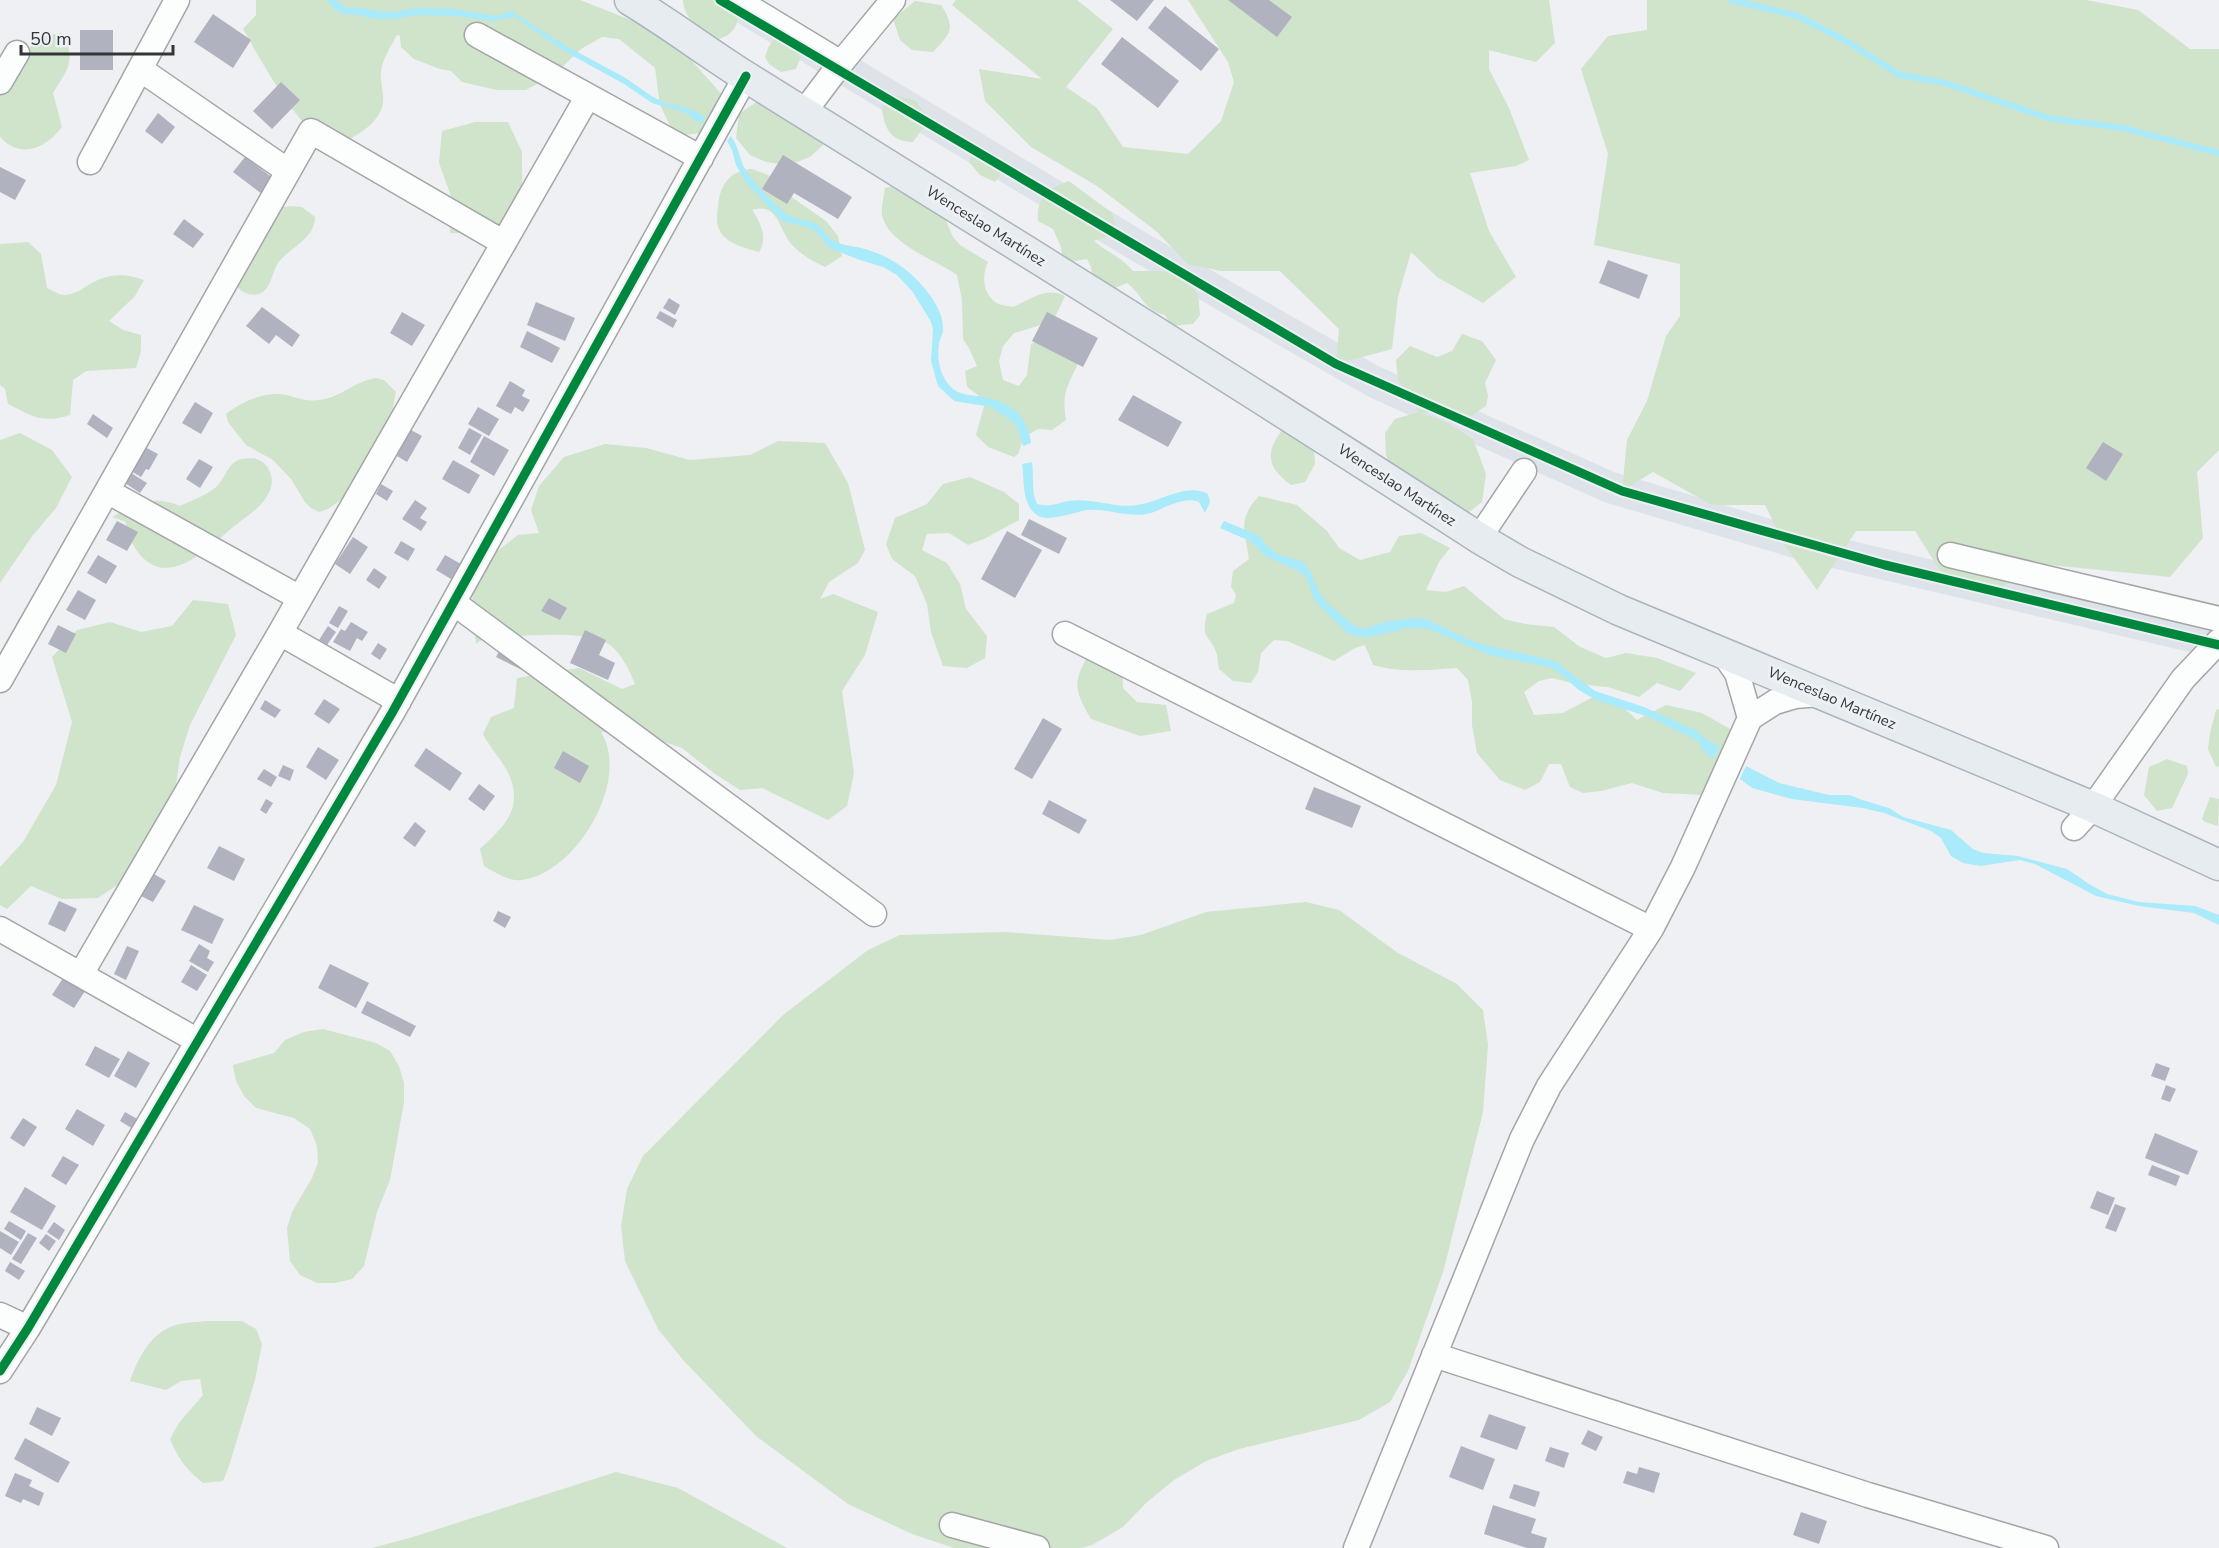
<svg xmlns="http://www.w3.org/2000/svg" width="2219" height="1548" font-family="'Nunito Sans',sans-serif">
<rect width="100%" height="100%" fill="#eef0f3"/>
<path fill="#dee3ea" d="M700,0H761L1150,235L1380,367L1614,472L1814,532L2219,627V659L1807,562L1604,502L1369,397L1134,262Z"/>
<path fill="#d0e3cb" d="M256,0H580L633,21L684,52L725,98L710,132L675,136L660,105L655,68L619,39L602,37L581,49L555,74L526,90H497L462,82L451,71L440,69L414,59L401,47L400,36L397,35C390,48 379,64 381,79C381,86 384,93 383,102C381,121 361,133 346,141C336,138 322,137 314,132C291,116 258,55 243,29L256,15Z
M683,0H739C740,21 737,36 714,40C701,30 683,18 683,0Z
M956,0H1077L1113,29L1066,87L1097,108L1123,147L1188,154L1221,121L1234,82L1228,62L1188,0H1549L1555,43L1536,62L1489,50V69L1509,108L1529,160L1516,166L1470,173L1489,231L1516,277L1483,303L1437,277L1411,252L1398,297L1392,349L1336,364L1339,329L1280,271H1221L1188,264L1156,231L1097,186L1031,147L985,101L979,69L1042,79L952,5Z
M1647,0H2086L2138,10L2190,49H2219V450L2197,472L2203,538L2170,577L2040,564L1987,596L1948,583L1915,531H1856L1817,590L1784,544L1765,505H1712L1653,472L1622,491L1627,440L1647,401L1666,336L1680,316V264L1594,245L1608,154L1581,69L1608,36L1647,30Z
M915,1L941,5C956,28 951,33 933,52L912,50L900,40L893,19Z
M781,28L804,49L796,69L781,72L769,64L765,57L768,48Z
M62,33C77,61 68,68 53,93L62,127C46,148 21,160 0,137V71L3,72L42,36Z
M894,95L916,101L926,116L923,128L913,142C891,142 884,128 882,108Z
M762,98L820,133L823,145L810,157L789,165L780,164L766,162L750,155L736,138L739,114Z
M475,122H508L522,152V188L517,220L485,233H450L452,199L439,163L442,131Z
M985,149L1003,161L1004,170L995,182L980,175L969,162L972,154Z
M752,169L768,175L783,185L790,196L826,221L838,236L842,256L825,267C813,261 803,256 793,246C779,232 779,201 752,210C761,223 768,238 759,252C746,248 725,244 719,229C716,223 717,213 718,206C720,185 730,170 752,169Z
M1069,181L1112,213L1117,231L1107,237L1094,241C1109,254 1119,255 1133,271H1169L1186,280L1198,294L1200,315L1193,324L1171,326L1165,315C1143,310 1143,295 1127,283L1110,290L1093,280L1091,267L1087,259L1063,263L1061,247L1053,229L1038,221C1036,198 1049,188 1069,181Z
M902,184L944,216L953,237L960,245L988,262C982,274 982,292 995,302C999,305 1008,306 1013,307C1030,300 1046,286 1065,296L1056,315L1041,325L1014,333L1003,346L999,361L1003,380L1019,386L1027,375L1031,344L1048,336L1079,352C1079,367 1074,370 1069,383C1063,395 1064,408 1066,420L1052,430L1038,429L1024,437L1018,454L1014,457L988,447L976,435L984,406L978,395L967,387L965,371L977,366L969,348L963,339L962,300L957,275C936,260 888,244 882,215C881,208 884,196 885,188Z
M293,206L302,207L315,217C315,239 290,247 278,263C272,272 271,290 259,294C249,297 241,291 235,285L275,208Z
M28,242L41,254L47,288C52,290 59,295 64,295C74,295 82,289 90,284C109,273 125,273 144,280L135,296L109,321L123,330L141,335V351L136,368L86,371L73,380L70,415C42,424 32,416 8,404L5,389L0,385V244Z
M1462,334L1482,341L1496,360L1485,383L1488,396L1486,406L1470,417L1449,412L1421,413L1446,422L1473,439L1486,474L1482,502L1459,520L1398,485L1386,455L1385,433L1395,419L1419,412L1398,380L1396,360L1410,346L1437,357L1452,351Z
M376,378L384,380L396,392L387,439L342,499L328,509L319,512L311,508L305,502L291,479L273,460L246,445L228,422L226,414C242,401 266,391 287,395C297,398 308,402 319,400C340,398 355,381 376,378Z
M1289,428L1314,446L1315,464L1305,482L1291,485C1268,468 1264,454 1282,430Z
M20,433L52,450L72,477L56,508L33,535L0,583V440Z
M778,441L825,443L848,483L865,550L858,563L829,582L820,599L833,594L878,612L865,655L842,691L854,773L847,806L828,820L762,788L740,790L715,774L682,748L636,732H601C631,780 577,873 522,880C509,882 495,872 484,866L480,849C502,828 523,811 510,777C505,764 490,748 483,734L491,717L514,708L517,678L579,668L622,689L635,684C630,671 621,653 610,645C587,628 514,637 484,638L476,644L472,592L491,556L518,535L539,533L531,510L539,486L564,457L605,444L646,448L690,460L750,455Z
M241,459C247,459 254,457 259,460C269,464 274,478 271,487C267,504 246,517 233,527C208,548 167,592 137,551C131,541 125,534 126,522L112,517C137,503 152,495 180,506C192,500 211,494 219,484C228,473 227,464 241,459Z
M970,477L1004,492L1019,504V520L984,539L968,545L949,533L927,534L922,550L947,563L960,584L966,609L987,636L985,658L967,668L943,666L931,632L927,604L915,576L892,559L886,544L895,518L927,504L943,484Z
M1259,496L1297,505L1327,531L1339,548L1360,560L1390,552L1399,536L1421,533L1450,548L1439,562L1426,590L1446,592L1464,586L1504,619L1525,624L1554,627L1580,647L1606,658L1626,653L1657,658L1696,673L1680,691L1657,683L1639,697L1608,687L1576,684L1552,678L1539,681L1524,692L1534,715L1563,713L1593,697L1617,702L1637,720L1666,705L1702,713L1737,733L1727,791L1701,795L1663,793L1632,783L1601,791L1583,793L1570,787L1561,764H1549L1540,782L1525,790L1500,780L1477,753L1472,725V702L1468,680L1457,668C1428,670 1400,673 1373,665L1365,645L1355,648L1334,661L1287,641L1274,640L1261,653L1258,672L1251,683L1233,681L1219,669C1218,665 1218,659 1217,655C1211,634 1200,641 1207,614L1234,603L1236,595L1231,587L1233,571L1249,559C1245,531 1237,519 1259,496Z
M193,600L228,604L236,635L190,725L180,757L170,826L126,879L98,898L62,899L31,886L7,909L0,905V867L23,842L56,785L72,722L52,657L77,630L110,622L141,632L172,626Z
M1090,653L1122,659L1123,688L1137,702L1166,705L1171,731L1140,736L1091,719C1074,690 1072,682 1090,653Z
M2219,709V766L2216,767L2208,749L2210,733L2216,710Z
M2167,759L2187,766L2188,774L2172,808L2157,811L2144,795L2149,767Z
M2210,797L2219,799L2218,826L2205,822L2202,819Z
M1306,902L1339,910L1398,953L1457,984L1483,1010L1488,1045L1483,1112L1444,1269L1408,1371L1390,1402L1359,1420L1239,1449L1206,1461L1174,1480L1146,1503L1123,1527L1092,1545L1081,1548H954L912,1534L848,1504L756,1436L684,1361L658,1329L625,1261L621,1226L627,1189L643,1156L783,1015L868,950L900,935L1005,932L1110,940L1141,935L1206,912Z
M323,1029L376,1043L390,1051L399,1066L404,1083V1102L390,1180L377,1212L364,1266L352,1279L335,1283H317L300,1275L290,1261L287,1228L292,1212L312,1178L318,1163L317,1146L310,1129L294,1118L256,1108L244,1096L236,1081L233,1065L274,1053L285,1040L304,1032Z
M209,1321H242L256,1329L262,1344L255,1380L229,1466L223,1481L203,1483C187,1470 178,1459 170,1439L179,1423L203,1395L200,1379L181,1381L166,1390L130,1381C138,1358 151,1332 176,1325C186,1322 199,1322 209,1321Z
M616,1472L678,1488L787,1548H372L413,1537Z"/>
<path fill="#a9eafb" d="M327,0H336L347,8H362L377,11L394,12L419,8L454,9L497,16L511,11L568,47L624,77L653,97L668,104L678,105L697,112L705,117L701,124L684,112L652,103L624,84L566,52L514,17L492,21L457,16L418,15L394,19H374L359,15L343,14L334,9Z
M731,136C738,146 739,155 743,165C749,178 777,208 788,215C796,220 806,219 814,223C823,227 826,237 834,241C844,246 855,246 865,249C886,255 904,266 919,282C930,294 944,312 943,330C943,334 940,339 939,343C937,358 939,374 950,386C959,396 971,395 983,397C1011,402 1027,415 1031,443L1023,446L1017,426L1012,421L991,407L954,401L938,386L931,361L933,329L930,320L912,291L897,275L883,267L860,260L829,248L819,235L810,228L782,221L747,184L736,165L732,150L727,141Z
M1032,462C1034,476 1031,491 1037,504C1049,507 1056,504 1068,501C1091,497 1116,509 1137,505C1161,502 1186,482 1208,494L1210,502L1205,513L1199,502C1184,496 1165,508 1151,513C1130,519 1108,508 1087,510C1075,512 1046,523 1037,515C1021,503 1025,481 1022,464Z
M1224,521L1260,536L1266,545L1278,554L1303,562L1310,571L1319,592L1326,602L1356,627L1367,628L1384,622L1412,618L1426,619L1474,642L1555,661L1595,691L1644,707L1697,731L1707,740L1720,747L1714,759L1705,753L1698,741L1649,717L1596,700L1579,690L1554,669L1544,666L1489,655L1429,629L1408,628L1371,637H1359L1347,633L1315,601L1306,577L1300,572L1265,556L1250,541L1220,528Z
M1746,766L1779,783L1829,795H1850L1862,800L1889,808L1903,817L1951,830L1973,849L1983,853L2018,856L2067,869L2089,884L2107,894L2139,902L2195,906L2219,915V925L2194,913L2139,906L2096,896L2035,864L2020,860L1981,866L1963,863L1951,856L1941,838L1931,831L1884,813L1863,808L1792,799L1752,788L1740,779Z"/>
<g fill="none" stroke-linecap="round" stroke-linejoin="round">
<path stroke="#a9eafb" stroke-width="6" d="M1731,0L1798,16L1846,41L1900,75L1945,83L2048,118L2123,128L2219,153"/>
</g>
<path fill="#b1b2bf" d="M1110,0H1154L1137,21Z
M1228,0H1269L1292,17L1277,37Z
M1165,6L1219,49L1201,71L1148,28Z
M213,14L251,40L233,68L194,42Z
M80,30H113V70H80Z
M1122,37L1179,81L1158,108L1101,64Z
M281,82L300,100L272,129L253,111Z
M158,113L175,127L162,144L145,131Z
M783,155L852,197L838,219L794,193L787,204L762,189Z
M245,157L274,179L262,194L233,172Z
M0,167L26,180L15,200L0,192Z
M184,219L204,234L193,248L173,234Z
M1608,260L1648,275L1639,299L1599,283Z
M669,298L680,305L675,315L663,308Z
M536,302L575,318L565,341L527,325Z
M262,307L300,335L292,347L276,335L269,344L246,326Z
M660,311L677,320L673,328L656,318Z
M402,312L425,325L412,346L390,333Z
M1047,312L1098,338L1083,367L1032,341Z
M527,331L560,348L552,363L520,347Z
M510,381L525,390L522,396L530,400L523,412L515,407L511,414L496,406Z
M1133,395L1182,422L1168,447L1118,420Z
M195,402L213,413L201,434L182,423Z
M478,407L499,419L489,436L468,424Z
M93,414L113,428L107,438L87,424Z
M469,428L482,435L470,455L458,448Z
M411,430L422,436L407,462L397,456Z
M484,436L509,450L494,476L470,462Z
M2103,442L2123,454L2106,481L2086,468Z
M143,446L158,454L149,470L146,469L141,477L131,471Z
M199,459L213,467L200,488L186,479Z
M453,460L480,475L469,494L442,479Z
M131,473L147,483L140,493L125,483Z
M381,484L393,491L387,501L376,494Z
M415,500L427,508L420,518L427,522L421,531L402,519Z
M1029,519L1067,538L1059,554L1021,535Z
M117,521L138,532L127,551L106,540Z
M1007,531L1042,550L1015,598L981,579Z
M353,537L368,547L350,574L335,564Z
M401,541L415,549L408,561L394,553Z
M98,555L117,566L106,584L87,573Z
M445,555L461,564L451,579L436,570Z
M374,568L387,577L379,589L366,580Z
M78,590L96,600L85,620L66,610Z
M549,598L567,608L560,620L541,611Z
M339,606L348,611L338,628L329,623Z
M351,622L368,632L362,641L357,638L350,651L333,642L341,629L345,631Z
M58,625L76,634L66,653L48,644Z
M328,626L336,632L327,645L319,640Z
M585,630L606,640L599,655L615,663L608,680L570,663Z
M378,643L387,649L380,660L371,654Z
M503,644L533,659L526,672L496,657Z
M324,699L340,709L329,724L314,714Z
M265,700L281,710L275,718L260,709Z
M1043,718L1062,729L1032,779L1014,769Z
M318,747L339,760L326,780L306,767Z
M426,748L462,773L450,791L414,766Z
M563,751L589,766L580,783L554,768Z
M283,765L294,770L290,781L278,776Z
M264,769L277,777L271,787L257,779Z
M479,784L495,796L484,811L468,799Z
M1314,787L1361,806L1352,828L1305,809Z
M266,799L273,803L266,814L260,810Z
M1049,800L1087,820L1079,834L1042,814Z
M415,822L426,831L415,847L403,838Z
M219,846L245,859L234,881L207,868Z
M154,874L166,881L153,902L141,896Z
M59,901L77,909L65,932L48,924Z
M194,905L224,919L212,944L181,930Z
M498,911L511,917L505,928L493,921Z
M199,944L210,951L207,958L214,962L208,972L189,961Z
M127,946L139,951L126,980L114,974Z
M330,964L369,983L356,1008L318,988Z
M191,965L207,975L197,991L181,982Z
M65,975L87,988L74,1008L52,995Z
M367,1001L416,1026L410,1037L361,1013Z
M95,1046L120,1059L109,1078L85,1065Z
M128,1051L150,1063L136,1088L114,1076Z
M2156,1063L2170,1068L2165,1081L2151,1076Z
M2166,1085L2176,1089L2170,1102L2161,1099Z
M77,1109L105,1125L93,1146L65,1129Z
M125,1112L139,1120L133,1129L120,1121Z
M23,1118L37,1127L24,1147L10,1138Z
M2155,1133L2198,1151L2188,1175L2145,1158Z
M63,1156L79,1165L66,1185L51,1176Z
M2152,1165L2180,1176L2176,1186L2148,1175Z
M25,1187L56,1206L42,1230L10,1212Z
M2097,1191L2115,1198L2108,1215L2090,1208Z
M2115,1204L2126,1208L2116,1232L2105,1228Z
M9,1221L26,1231L21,1240L4,1229Z
M54,1222L65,1230L59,1240L47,1232Z
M0,1231L19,1242L11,1255L0,1248Z
M28,1233L37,1238L21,1264L12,1259Z
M46,1234L56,1241L49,1251L39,1243Z
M10,1262L25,1271L19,1280L5,1271Z
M37,1407L61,1418L52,1436L29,1424Z
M1489,1414L1526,1427L1517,1450L1480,1437Z
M1588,1430L1603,1437L1596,1451L1581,1444Z
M25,1438L70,1462L58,1483L14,1459Z
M1461,1446L1495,1459L1483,1490L1449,1477Z
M1550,1447L1569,1453L1564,1468L1545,1461Z
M1639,1467L1660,1473L1654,1493L1623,1483L1627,1471L1637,1474Z
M15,1473L32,1480L29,1486L44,1493L39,1506L23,1499L21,1503L5,1496Z
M1514,1484L1540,1492L1535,1507L1509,1498Z
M1493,1505L1536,1519L1531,1533L1547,1538L1544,1548H1527L1484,1534Z
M1801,1512L1827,1521L1819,1544L1793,1535Z"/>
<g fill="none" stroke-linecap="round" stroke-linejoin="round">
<defs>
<path id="minor" d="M737,0L841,63
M477,35L701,158
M140,69L288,171
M0,82L17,53
M804,112L841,63L893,0
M90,162L177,0
M107,491L300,598
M1479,538L1524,471
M1950,555L2219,619
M454,603L874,914
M280,633L399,701
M1065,634L1651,929
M1723,653L1737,673L1750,718
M0,680L311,131L504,243
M2074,828L2093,807L2183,679L2219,641
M0,929L198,1041
M81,974L280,633L588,96
M0,1315L28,1328
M1434,1355L1868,1495L2046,1548
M0,1371L28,1328L392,713L746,76
M952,1525L1037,1548
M1356,1548L1522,1139L1549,1086L1651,929L1683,867L1750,718L1775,702L1795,696L1820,694"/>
<path id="major" d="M630,0C670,24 708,53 748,78C992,230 1237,381 1479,538L1520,562L1619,610L2093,807L2219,865"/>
</defs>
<use href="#minor" stroke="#a4a5a7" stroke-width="27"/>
<use href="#major" stroke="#abb4bc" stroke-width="33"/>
<use href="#minor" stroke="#fcfdfd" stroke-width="24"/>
<use href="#major" stroke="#e7ecf0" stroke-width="30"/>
<defs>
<path id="cycleway" d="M720,0L1336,364L1622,491L1885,565L2219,645
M0,1371L28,1328L392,713L746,76"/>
</defs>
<use href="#cycleway" stroke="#edf0f4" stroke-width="13"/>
<use href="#cycleway" stroke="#00873e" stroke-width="9"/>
</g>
<g text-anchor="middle" stroke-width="6" stroke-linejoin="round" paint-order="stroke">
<g font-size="15" fill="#343536" stroke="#edf0f4">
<text transform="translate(986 226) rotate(32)" y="5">Wenceslao Martínez</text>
<text transform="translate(1397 485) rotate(33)" y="5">Wenceslao Martínez</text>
<text transform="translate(1832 698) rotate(23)" y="5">Wenceslao Martínez</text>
</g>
</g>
<path d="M21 45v9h152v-9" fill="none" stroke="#343536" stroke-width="3"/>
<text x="30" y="45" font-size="18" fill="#343536" stroke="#edf0f4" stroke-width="4.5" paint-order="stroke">50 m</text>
</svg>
